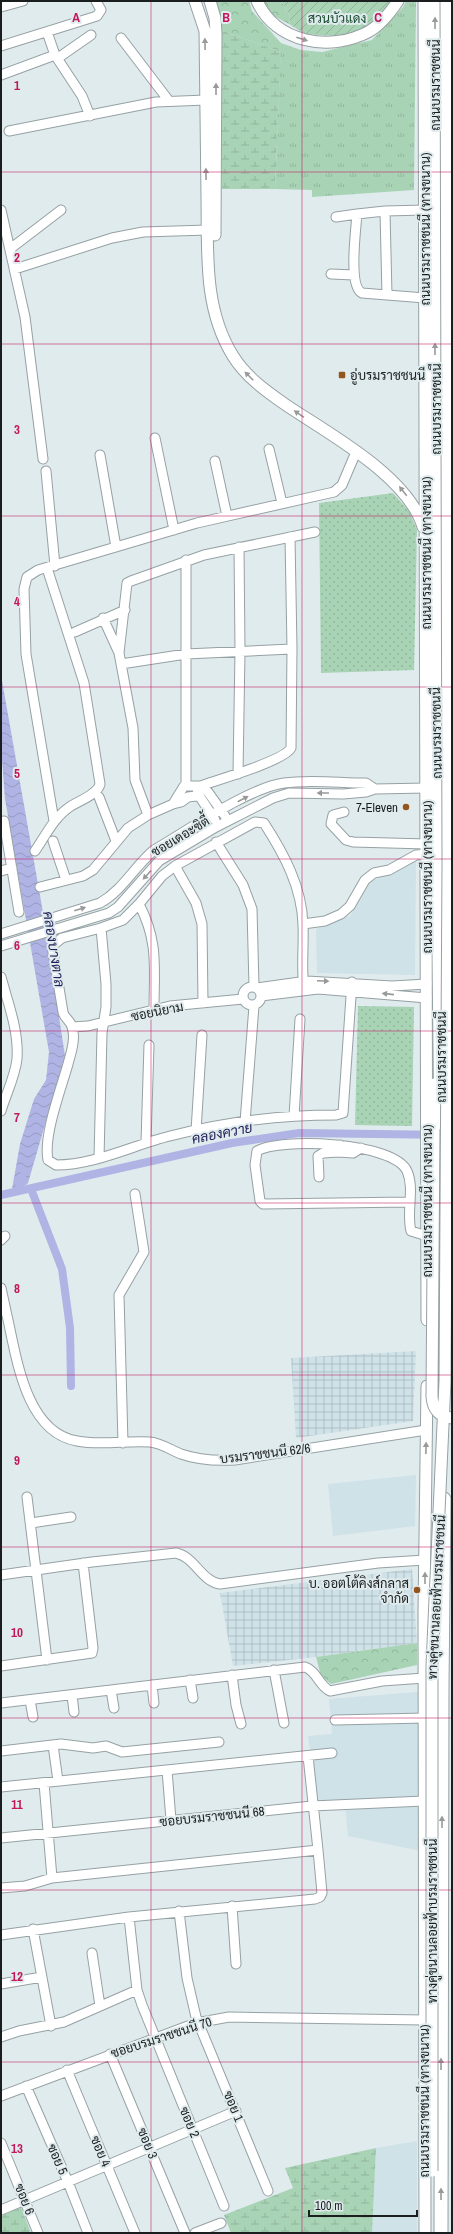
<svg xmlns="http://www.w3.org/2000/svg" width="453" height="2234" font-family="'Archivo Narrow',Sarabun,sans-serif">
<defs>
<pattern id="industrial-grid" width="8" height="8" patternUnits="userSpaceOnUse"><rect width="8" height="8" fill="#cee2e8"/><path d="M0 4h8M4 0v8" fill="none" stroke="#b0c1c7"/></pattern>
<pattern id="grass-dots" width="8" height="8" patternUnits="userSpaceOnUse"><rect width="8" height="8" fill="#a9d3b5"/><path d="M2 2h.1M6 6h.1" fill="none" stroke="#91b59b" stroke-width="1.8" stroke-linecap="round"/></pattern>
<pattern id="forest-crowns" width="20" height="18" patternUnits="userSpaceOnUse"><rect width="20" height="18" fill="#a9d3b5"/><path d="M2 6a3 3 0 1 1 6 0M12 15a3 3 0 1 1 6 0" fill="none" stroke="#91b59b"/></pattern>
<pattern id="wetland-marsh" width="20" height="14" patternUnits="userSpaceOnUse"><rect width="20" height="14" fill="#a9d3b5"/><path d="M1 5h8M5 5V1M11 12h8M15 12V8" fill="none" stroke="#91b59b"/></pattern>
<pattern id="park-tufts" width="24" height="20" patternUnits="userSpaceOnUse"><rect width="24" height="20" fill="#a9d3b5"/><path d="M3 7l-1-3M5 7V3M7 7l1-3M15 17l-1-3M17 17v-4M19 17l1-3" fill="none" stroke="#91b59b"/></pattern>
<pattern id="garden-furrows" width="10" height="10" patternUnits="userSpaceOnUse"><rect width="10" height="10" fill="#a9d3b5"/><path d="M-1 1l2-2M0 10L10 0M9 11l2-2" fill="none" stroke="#91b59b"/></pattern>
<pattern id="water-waves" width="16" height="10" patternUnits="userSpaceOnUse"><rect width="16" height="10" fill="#afb4e4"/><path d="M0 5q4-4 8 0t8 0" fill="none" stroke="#969ac3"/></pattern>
</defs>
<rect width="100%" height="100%" fill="#e0ebee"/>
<path fill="#cee2e8" d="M416,858L415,975L317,973L316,929L350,916L371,881L396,872Z
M416,1475L415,1526L333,1536L328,1484Z
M416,1692L422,1693L421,1851L348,1836L345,1805L318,1809L308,1736L332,1734L329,1699Z
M417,2141V2233H372L376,2148Z"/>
<path fill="url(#industrial-grid)" d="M416,1351L413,1421L296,1438L291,1358Z
M412,1569L417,1643L316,1657L233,1666L220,1593Z"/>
<path fill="url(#grass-dots)" d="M393,493L409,511L417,530L414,670L321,673L319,503Z
M358,1006L414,1007L412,1126L355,1125Z"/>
<path fill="url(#forest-crowns)" d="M211,1H249L252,11L281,43V52L221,30Z
M261,1H281L290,17L289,24L272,15Z
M417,1643V1665L331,1684L321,1676L316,1657Z"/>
<path fill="url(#wetland-marsh)" d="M221,30L281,52L275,189H222Z
M376,2148L372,2233H231L224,2215L293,2188L285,2168Z
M21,2207L31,2233H1V2216Z"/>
<path fill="url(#park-tufts)" d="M406,1H416L414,190L312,197V190L275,189L281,43L301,50L322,52L372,40L403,7Z"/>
<path fill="url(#garden-furrows)" d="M281,1H393L386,12L364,29L336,36L305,34L289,24L290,17Z"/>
<path fill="url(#water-waves)" d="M1,675L44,918L65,1056L28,1183L26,1185L12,1189L20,1144L34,1099L46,1080L49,1052L5,799L1,747Z"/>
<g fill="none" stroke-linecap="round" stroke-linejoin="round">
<path stroke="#afb4e4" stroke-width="8" d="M31,1189L62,1269L70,1328L71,1386
M18,1191L22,1177
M1,1195L232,1143L299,1133L452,1135"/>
<defs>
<path id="minor" d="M1,7L23,1
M47,32L55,55L82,96L90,116
M121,38L169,101
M1,46L97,16L101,10L96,1
M58,58L91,35
M1,75L55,55
M9,131L156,102L206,100
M1,210L25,317L43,459
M385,211L387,295
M336,217L357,214
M10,249L61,210
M15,269L112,238L143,232L208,230
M331,274L354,275
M425,298L362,293C348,286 356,229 357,214L385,211L425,210
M155,438L174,530
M269,449L282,503
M100,455L116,547
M215,461L227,516
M46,471L55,566
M186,560V786
M103,618L119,653
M75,632L125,610
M121,664L186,654L292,649
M238,774L240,651L239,547
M196,796L200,786C217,780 284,761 291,748L292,649L290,537
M99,797L116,841
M173,804L184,786H200L208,792L225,816
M344,812L333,815L331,824L346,840L353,842L427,844
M148,815L135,780L133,728L119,653L127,583L131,581L204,555L315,532
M4,821L19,912
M54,821L26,654L24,589L27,577L38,570L197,523L334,492L342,485L356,452
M53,841L66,880
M216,842L243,885L252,909L254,987
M35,851C46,835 54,817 71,806C79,801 98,794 100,784L84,683L47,568
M1,871L12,868
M40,887L83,876L93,870L128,828L148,815L173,804L181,802L188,797L196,796L200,797L215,820
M303,924L325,921L341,914L350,906L365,880L374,873L389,870L416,855L428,854
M101,928L62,938L52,946L63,1012C64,1018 71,1021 72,1027C76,1038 71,1053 68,1064C61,1089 43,1136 48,1160L56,1165C95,1165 133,1145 170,1136C224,1122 281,1115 336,1115L343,1113L352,982
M1,934L100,903C123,890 134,867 154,850C187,831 248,788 284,783C310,779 340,783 366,783L375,789
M1,946L109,913L118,907L159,861L216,827L273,798L289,793L343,794L366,792L375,789L427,788
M1,977C8,1003 19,1031 17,1059C15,1077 6,1094 1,1111
M243 996a9 9 0 1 1 18 0a9 9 0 1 1-18 0Z
M257,988L307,981L392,986L427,984
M261,996L318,989L427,998
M203,1003L202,924L196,903L175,866L255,822L264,823C284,854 302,887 303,925C304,946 301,968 304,989
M154,1010C154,969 159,942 139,904L162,876L175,866
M72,1027L88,1026L170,1006L243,999
M294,1116L300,1019
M245,1122L254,1006
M196,1131L202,1035
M146,1142L149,1045
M338,1152L353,1153L361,1148
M99,1158L102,1033L106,1007V984L101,928L123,920L139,904
M319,1177L318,1156L323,1153L338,1152L340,1145
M409,1202L263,1204L260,1201L255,1165L257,1151C280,1137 394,1142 407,1171C415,1189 406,1212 411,1231L427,1236
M1,1240L5,1236
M1,1288L6,1311
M1,1311H6C16,1353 24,1432 77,1441C101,1446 126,1440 150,1442C161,1443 171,1450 181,1454C198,1460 217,1461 235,1460L426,1430
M123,1443L119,1295L144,1252L135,1194
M27,1497L47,1660
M31,1523L71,1517
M1,1575L92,1562L176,1553C195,1557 201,1581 220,1584L378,1563L425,1560
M1,1666L92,1653L93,1648L83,1563
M274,1670L284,1723
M232,1675L236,1705L241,1724
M190,1680L193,1698
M152,1685L154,1703
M111,1690L114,1708
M72,1695L74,1712
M30,1700L33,1717
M1,1703L305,1667C317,1671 319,1686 330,1691L382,1681L425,1678
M335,1720L425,1718
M53,1745L58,1781
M1,1751L61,1744L93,1748L106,1746L122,1752L219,1742
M167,1770L171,1820
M44,1783L52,1878
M1,1787L332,1753
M1,1838L312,1806L424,1801
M1,1888L25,1886L52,1878L318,1850L308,1756
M232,1906L236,1964
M179,1911L187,1978L196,2017L268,2191
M129,1917L137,1990L142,2005L224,2206
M33,1929L51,2026
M1,1935L129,1917L315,1899L320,1897L322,1893L318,1850
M92,1953L100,2006
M1,1984L42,1977
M1,2037L19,2031L64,2022L137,1990
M110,2054L185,2233
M67,2070L135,2233
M26,2086L68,2182L88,2233
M1,2096L196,2023L229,2017L425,2020
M1,2143L38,2233
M1,2210L236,2111
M195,2233L221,2223"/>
<path id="major" d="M195,1L205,31C206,86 206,142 207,197C208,251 203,308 233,356C246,377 266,391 286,405C329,434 408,476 423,527
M210,1L215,18L216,33L215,235
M257,1C276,43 330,52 368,32C381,25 390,13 398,1
M424,1L427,1320
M434,1084V1129
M425,2233L424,1612L427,1386"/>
<path id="highway" d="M435,1V585L441,1139
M441,2233L442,1686L444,1499"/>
</defs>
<use href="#minor" stroke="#96a1a4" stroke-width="11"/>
<use href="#major" stroke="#96a1a4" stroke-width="13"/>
<use href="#highway" stroke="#96a1a4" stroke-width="15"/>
<use href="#minor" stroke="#fff" stroke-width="9"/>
<use href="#major" stroke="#fff" stroke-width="11"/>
<use href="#highway" stroke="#fff" stroke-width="13"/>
<defs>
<path id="major-bridge" d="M434,1129L432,1397C433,1409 439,1417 452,1418
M432,2171V1665L445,1381L448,864L446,1"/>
</defs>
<use href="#major-bridge" stroke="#96a1a4" stroke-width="13" stroke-linecap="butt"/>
<use href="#major-bridge" stroke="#fff" stroke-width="11"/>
</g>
<defs><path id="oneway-solid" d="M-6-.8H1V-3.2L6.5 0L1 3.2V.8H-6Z"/></defs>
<g fill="#989a9a">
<use href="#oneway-solid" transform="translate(435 23) rotate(-90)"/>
<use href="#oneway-solid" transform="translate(302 39) rotate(18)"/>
<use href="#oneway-solid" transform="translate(205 44) rotate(-91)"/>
<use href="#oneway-solid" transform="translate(216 89) rotate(-90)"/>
<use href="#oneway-solid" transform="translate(206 174) rotate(-91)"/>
<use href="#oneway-solid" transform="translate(435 349) rotate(-90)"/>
<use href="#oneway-solid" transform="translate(249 376) rotate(-135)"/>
<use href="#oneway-solid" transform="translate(299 414) rotate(-146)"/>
<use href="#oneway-solid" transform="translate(403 491) rotate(-129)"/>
<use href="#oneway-solid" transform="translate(323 793) rotate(-180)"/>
<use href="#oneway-solid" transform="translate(243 799) rotate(-28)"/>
<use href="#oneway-solid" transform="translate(147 875) rotate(132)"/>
<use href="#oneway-solid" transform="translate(80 909) rotate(-17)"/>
<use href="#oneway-solid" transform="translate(323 981) rotate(2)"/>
<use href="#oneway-solid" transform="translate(388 994) rotate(-174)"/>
<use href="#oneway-solid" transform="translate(426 1448) rotate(-89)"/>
<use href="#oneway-solid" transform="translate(425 1578) rotate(-90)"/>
<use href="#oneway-solid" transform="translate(442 1822) rotate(-90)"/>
<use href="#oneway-solid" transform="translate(441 2064) rotate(-90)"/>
<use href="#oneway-solid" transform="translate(441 2194) rotate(-90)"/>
</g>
<path fill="none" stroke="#c2185b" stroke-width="1" stroke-opacity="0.55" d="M151,1V2233M302,1V2233M1,172H452M1,344H452M1,516H452M1,687H452M1,859H452M1,1031H452M1,1203H452M1,1375H452M1,1547H452M1,1718H452M1,1890H452M1,2062H452"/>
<g fill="#94551c" stroke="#e0ebee" stroke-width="1.5">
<rect x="338" y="371" width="8" height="8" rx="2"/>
<circle cx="406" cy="807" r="4"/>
<circle cx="417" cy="1590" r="4"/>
</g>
<g text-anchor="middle" stroke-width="4" stroke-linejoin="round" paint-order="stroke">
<g font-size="13" fill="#164c2c" stroke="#e0ebee">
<text x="337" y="23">สวนบัวแดง</text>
</g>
<g font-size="13" fill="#1a1e1f" stroke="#e0ebee">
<text transform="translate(435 85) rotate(-90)" y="5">ถนนบรมราชชนนี</text>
<text transform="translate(425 229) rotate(-90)" y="5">ถนนบรมราชชนนี (ทางขนาน)</text>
<text transform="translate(436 409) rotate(-90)" y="5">ถนนบรมราชชนนี</text>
<text transform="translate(426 553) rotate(-90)" y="5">ถนนบรมราชชนนี (ทางขนาน)</text>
<text transform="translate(436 733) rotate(-91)" y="5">ถนนบรมราชชนนี</text>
<text transform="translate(180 836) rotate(-31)" y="5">ซอยเดอะซิตี้</text>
<text transform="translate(427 877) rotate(-90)" y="5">ถนนบรมราชชนนี (ทางขนาน)</text>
<text transform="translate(157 1011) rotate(-11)" y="5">ซอยนิยาม</text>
<text transform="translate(441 1057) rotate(-90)" y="5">ถนนบรมราชชนนี</text>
<text transform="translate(427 1201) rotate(-90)" y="5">ถนนบรมราชชนนี (ทางขนาน)</text>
<text transform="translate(265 1453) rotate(-7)" y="5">บรมราชชนนี 62/6</text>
<text transform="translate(436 1597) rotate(-87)" y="5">ทางคู่ขนานลอยฟ้าบรมราชชนนี</text>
<text transform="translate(212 1816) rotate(-6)" y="5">ซอยบรมราชชนนี 68</text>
<text transform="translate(432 1921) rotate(-90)" y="5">ทางคู่ขนานลอยฟ้าบรมราชชนนี</text>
<text transform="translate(161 2037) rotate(-18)" y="5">ซอยบรมราชชนนี 70</text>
<text transform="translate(424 2101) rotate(-90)" y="5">ถนนบรมราชชนนี (ทางขนาน)</text>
<text transform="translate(234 2106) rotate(67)" y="5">ซอย 1</text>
<text transform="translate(190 2122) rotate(67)" y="5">ซอย 2</text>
<text transform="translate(148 2143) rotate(67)" y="5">ซอย 3</text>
<text transform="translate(101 2151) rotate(67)" y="5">ซอย 4</text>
<text transform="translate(58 2159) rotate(66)" y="5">ซอย 5</text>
<text transform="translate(25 2199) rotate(68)" y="5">ซอย 6</text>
</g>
<g font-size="13" fill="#1a1e1f" stroke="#e0ebee" text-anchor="end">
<text x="350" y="380" text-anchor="start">อู่บรมราชชนนี</text>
<text x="398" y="812">7-Eleven</text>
<text x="409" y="1588">บ. ออตโต้คิงส์กลาส<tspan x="409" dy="15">จำกัด</tspan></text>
</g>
<g font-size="14" font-style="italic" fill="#24215a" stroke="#e0ebee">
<text transform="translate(54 949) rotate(81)" y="5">คลองบางตาล</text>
<text transform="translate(222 1133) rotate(-11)" y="5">คลองควาย</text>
</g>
</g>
<g font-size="13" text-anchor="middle" font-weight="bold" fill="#c2185b" stroke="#e0ebee" stroke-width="4" stroke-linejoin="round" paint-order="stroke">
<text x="76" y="22">A</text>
<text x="226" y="22">B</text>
<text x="378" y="22">C</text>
<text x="17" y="90">1</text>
<text x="17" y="262">2</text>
<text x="17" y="434">3</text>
<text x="17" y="606">4</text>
<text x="17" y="778">5</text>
<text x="17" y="950">6</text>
<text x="17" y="1122">7</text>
<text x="17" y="1293">8</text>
<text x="17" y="1465">9</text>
<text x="17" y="1637">10</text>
<text x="17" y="1809">11</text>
<text x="17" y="1981">12</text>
<text x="17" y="2153">13</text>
</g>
<rect width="453" height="2234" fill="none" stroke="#1a1e1f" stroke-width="4"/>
<path d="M309 2210v6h108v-6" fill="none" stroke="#1a1e1f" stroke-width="2"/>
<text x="315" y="2210" font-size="12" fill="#1a1e1f" stroke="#e0ebee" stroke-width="3" paint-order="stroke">100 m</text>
</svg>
